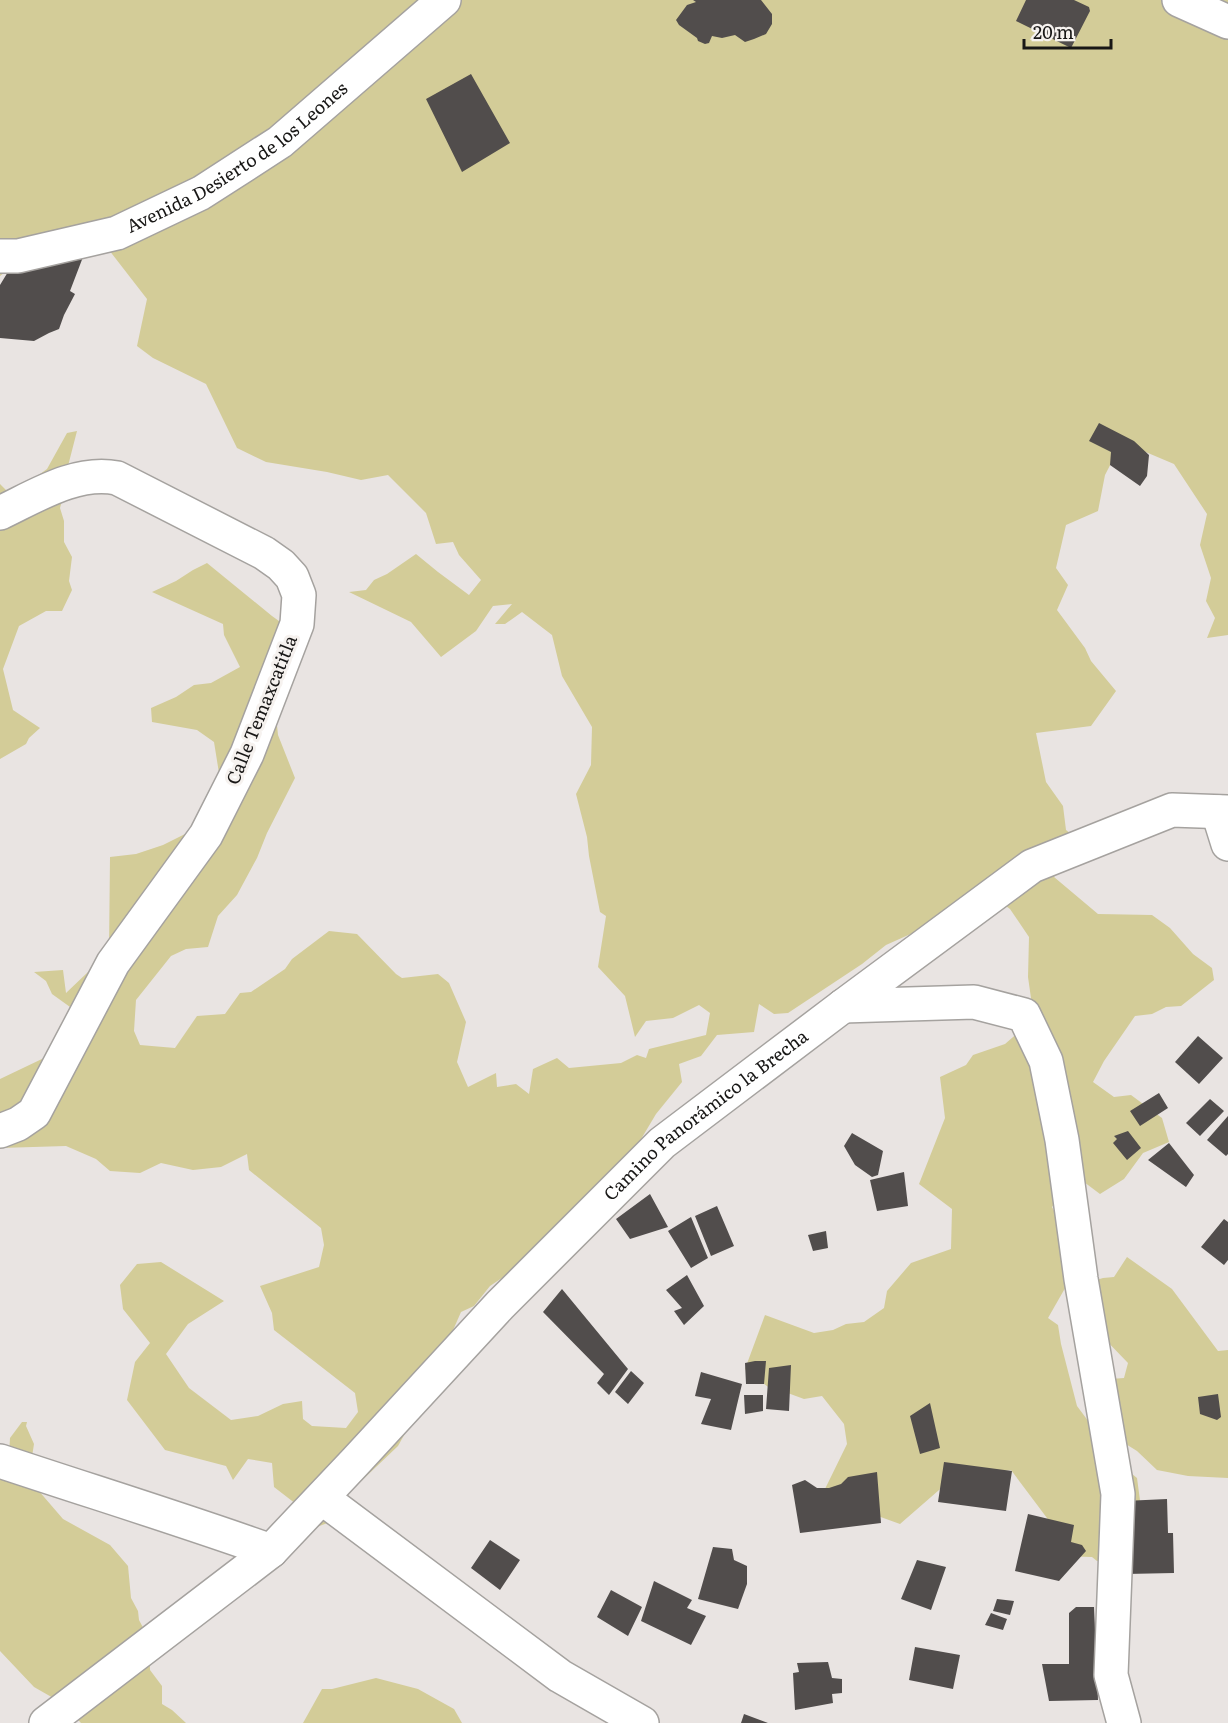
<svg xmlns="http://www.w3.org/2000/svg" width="1228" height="1723" font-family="Literata,serif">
<rect width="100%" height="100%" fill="#e9e4e2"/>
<path fill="#d3cc98" d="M0,0H1228V635L1207,638L1215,618L1206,601L1211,578L1200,545L1207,514L1174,464L1122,442L1105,475L1098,511L1066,525L1056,568L1068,585L1057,610L1085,648L1091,661L1116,691L1091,726L1036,733L1046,782L1063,806L1066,830L1076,838L1070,858L1054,877L1098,914L1152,915L1170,928L1193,954L1212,968L1214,980L1181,1006L1166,1007L1152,1014L1135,1016L1104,1061L1093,1082L1114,1097L1131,1095L1162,1118L1169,1142L1143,1153L1124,1179L1100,1194L1076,1176L1052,1207L1065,1232L1072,1276L1048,1318L1058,1325L1061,1344L1077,1406L1121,1465L1137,1478L1141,1508L1106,1560L1097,1561L1092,1557L1059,1556L1050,1522L1011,1470L954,1477L900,1524L864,1511L825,1489L847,1444L844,1424L822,1396L804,1399L785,1392L781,1397L745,1369L765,1315L814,1333L833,1330L846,1324L864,1322L884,1308L887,1291L911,1263L951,1249L952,1209L919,1184L945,1118L940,1077L966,1065L973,1055L1005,1044L1034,1019L1028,977L1029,937L1010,909L985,891L924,928L886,945L862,964L788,1013L774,1014L759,1004L754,1032L717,1035L701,1056L679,1064L682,1082L656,1114L625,1166L594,1194L576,1206L539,1253L490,1286L474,1306L461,1312L418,1410L398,1446L333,1508L330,1522L301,1533L296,1504L274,1487L272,1463L248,1459L233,1480L226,1466L165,1450L127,1400L135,1362L150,1343L123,1309L120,1285L137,1264L161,1262L224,1301L188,1324L166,1354L189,1388L231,1420L258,1416L283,1404L302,1401L303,1419L312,1426L346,1428L358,1412L355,1393L274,1330L272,1313L260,1286L319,1267L324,1245L321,1228L249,1170L247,1154L221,1167L193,1170L161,1163L140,1173L110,1171L96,1159L66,1146L0,1148V1079L44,1058L77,1012L52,994L46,981L34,972L63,970L66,993L109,952L110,857L136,854L163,845L185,834L193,833L224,804L214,742L197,730L152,722L151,708L176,697L194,685L211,683L240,667L224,635L223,624L152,592L176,581L193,570L207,563L272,616L297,634C293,658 292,697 276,716L278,735L295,778L267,833L257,858L237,895L218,916L208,947L186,949L171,956L136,1000L134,1031L140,1045L175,1048L197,1016L225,1014L240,993L251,992L285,969L292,959L329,931L357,934L396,974L402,978L438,974L449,983L466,1022L457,1062L468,1087L496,1073L497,1087L516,1084L529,1094L533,1069L557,1058L569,1068L621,1063L637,1055L646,1058L649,1049L706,1035L710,1013L699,1005L673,1018L646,1021L635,1037L625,996L598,967L606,916L600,912L589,856L587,837L576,794L591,765L592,727L562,676L552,635L522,612L505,624H495L512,604L493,606L476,631L441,657L411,622L349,592L366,590L374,580L387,574L416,554L438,572L469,595L481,580L459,555L453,542L436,544L426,513L388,475L361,480L327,472L266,462L237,448L206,384L153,358L137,346L147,299L109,250L31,252L0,276Z
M77,431L68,466L64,493L60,508L64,521V542L72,557L69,581L72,590L62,611H46L19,626L3,669L13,710L40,728L29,738L26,744L0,759V484L11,495L47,469L67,433Z
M1127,1257L1172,1289L1218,1351L1228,1350V1478L1188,1476L1157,1470L1137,1451L1113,1436L1097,1380L1124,1378L1128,1363L1100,1334L1093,1281L1103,1278L1114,1277Z
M22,1422H27L26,1426L34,1444L31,1463L32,1483L63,1519L110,1545L128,1566L131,1598L138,1611L139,1620L149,1639L150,1670L162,1686V1704L172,1710L186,1723H81L62,1703L34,1687L0,1651V1475L8,1472L10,1438Z
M376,1678L418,1689L454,1709L462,1723H303L322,1689H332Z"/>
<path fill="#514d4c" d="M693,0H761L772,14V24L766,34L754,39L745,42L735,35L722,38L712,36L709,43L705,44L698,41L697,38L679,25L676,20L687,5L696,2Z
M1026,0H1074L1089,7L1090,11L1071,48L1016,21Z
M471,74L510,143L462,172L426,99Z
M83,257L70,291L75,294L64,315L59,329L49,333L34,341L0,338V285L14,262Z
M1099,423L1134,441L1149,455L1147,476L1140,486L1110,465L1111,452L1089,441Z
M1198,1036L1223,1058L1199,1084L1175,1062Z
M1159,1093L1168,1108L1140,1126L1130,1111Z
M1210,1099L1224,1111L1200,1136L1186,1123Z
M1228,1116V1154L1226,1156L1207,1140Z
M1128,1131L1141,1148L1127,1160L1113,1143L1117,1139L1114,1136Z
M852,1133L883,1151L878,1175L872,1177L855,1165L844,1146Z
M1169,1143L1194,1175L1186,1187L1148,1160Z
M904,1172L908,1206L877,1211L870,1180Z
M650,1194L668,1227L630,1239L616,1219Z
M717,1206L734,1246L711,1256L695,1216Z
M691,1217L708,1258L691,1268L668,1231Z
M1224,1219L1228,1222V1260L1224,1265L1201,1247Z
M826,1231L828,1248L813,1251L808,1235Z
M687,1275L704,1306L684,1325L674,1311L682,1308L666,1290Z
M562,1289L628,1369L609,1395L597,1383L604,1374L543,1312Z
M755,1361H766L764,1384H746L745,1363Z
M791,1365L789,1411L766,1409L769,1368Z
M631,1371L644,1383L628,1404L615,1392Z
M701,1372L742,1384L731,1430L701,1424L711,1399L695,1396Z
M1218,1394L1221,1417L1217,1420L1200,1414L1198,1397Z
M744,1395H763V1411L745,1414Z
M930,1403L940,1448L920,1454L910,1416Z
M944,1462L1012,1471L1006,1511L938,1502Z
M877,1472L881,1523L800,1533L792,1485L805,1480L817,1488H829L841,1484L848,1477Z
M1167,1499L1168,1533H1173L1174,1573L1126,1574L1124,1501Z
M1028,1514L1074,1525L1071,1542L1082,1545L1086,1551L1059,1581L1015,1571Z
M490,1540L520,1560L500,1590L471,1568Z
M713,1547L732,1549L734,1560L747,1566V1584L738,1609L698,1599Z
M917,1560L946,1567L931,1610L901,1599Z
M654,1581L692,1600L687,1608L706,1616L691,1645L641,1621Z
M611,1590L642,1607L628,1636L597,1617Z
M997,1599L1014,1601L1010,1615L993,1611Z
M1076,1607H1094L1098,1700L1049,1701L1042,1664H1069V1613Z
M991,1613L1007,1619L1003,1630L985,1625Z
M915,1647L960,1655L953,1689L909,1680Z
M828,1662L832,1678L842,1679V1693L832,1694L833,1703L795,1710L793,1673L799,1672L797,1663Z
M744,1714L768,1723H741Z"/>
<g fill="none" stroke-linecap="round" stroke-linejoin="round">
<defs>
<g id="minor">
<path d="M1179,0L1228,22"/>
<path id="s1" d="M0,256H18L117,233L201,193L280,142L444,0"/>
<path d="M0,513C36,496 76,470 117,478L264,553L281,565L292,577L299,595L297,624L247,754L206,835L113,963L34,1113L18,1124L0,1131"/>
<path d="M1218,812L1228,844"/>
<path d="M843,1006L974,1002L1024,1015L1046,1061L1062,1140L1081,1279L1118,1494L1111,1675L1124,1723"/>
<path d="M0,1461C90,1491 181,1519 271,1551"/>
<path d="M322,1498L560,1676L642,1723"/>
<path id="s2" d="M46,1723L271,1551L356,1461L500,1305L662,1143L843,1006L1032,866L1172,810L1228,812"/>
</g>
</defs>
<use href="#minor" stroke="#a5a29f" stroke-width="36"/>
<use href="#minor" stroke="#fff" stroke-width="33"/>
</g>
<g text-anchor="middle" stroke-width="6" stroke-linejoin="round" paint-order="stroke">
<g font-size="18" fill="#181716" stroke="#f6f2ef">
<text dy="6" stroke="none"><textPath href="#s1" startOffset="262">Avenida Desierto de los Leones</textPath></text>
<text transform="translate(262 710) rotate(-68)" y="6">Calle Temaxcatitla</text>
<text dy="6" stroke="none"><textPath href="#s2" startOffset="900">Camino Panorámico la Brecha</textPath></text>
</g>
</g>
<path d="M1024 39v9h87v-9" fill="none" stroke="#181716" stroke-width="3"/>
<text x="1033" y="39" font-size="18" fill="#181716" stroke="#f6f2ef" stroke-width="4.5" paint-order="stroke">20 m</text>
</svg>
